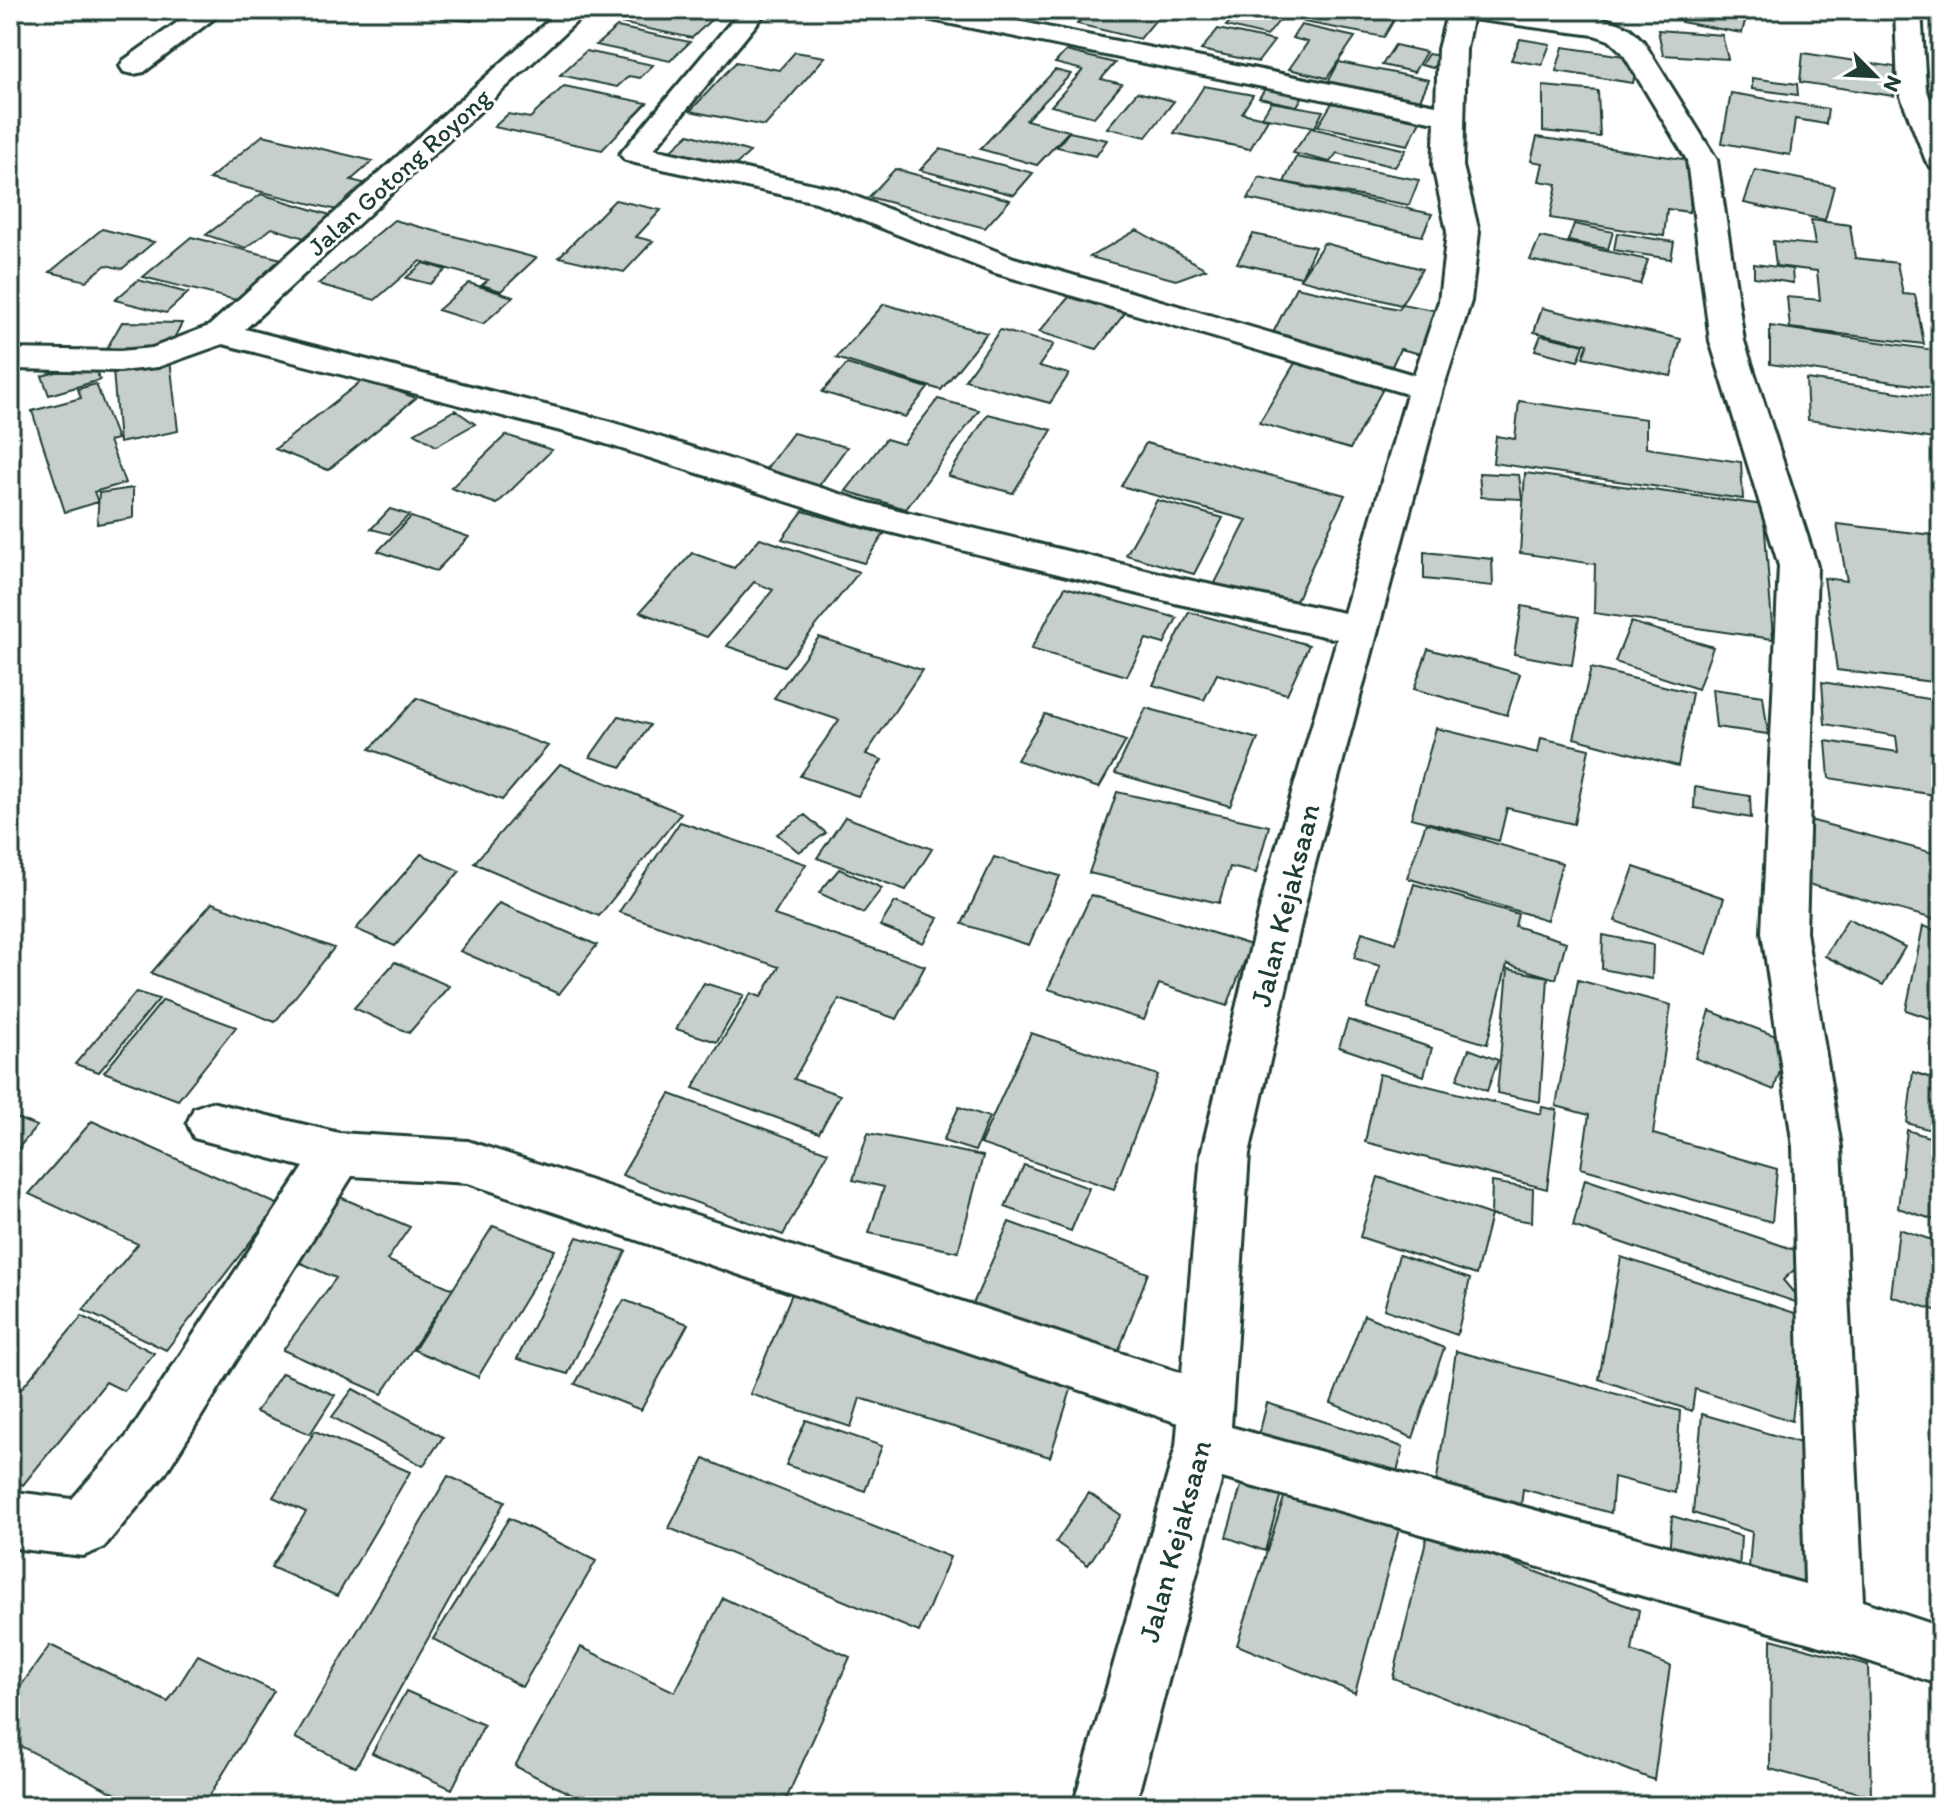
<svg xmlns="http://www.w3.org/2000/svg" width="1951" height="1816" font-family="Itim,sans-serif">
<rect width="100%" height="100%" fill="#fff"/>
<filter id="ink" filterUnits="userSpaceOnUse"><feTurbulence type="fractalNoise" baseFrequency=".0125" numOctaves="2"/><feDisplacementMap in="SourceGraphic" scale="16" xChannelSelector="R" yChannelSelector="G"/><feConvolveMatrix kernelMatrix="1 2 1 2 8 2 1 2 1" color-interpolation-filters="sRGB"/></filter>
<g filter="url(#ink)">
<path fill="#c7cfcc" stroke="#1f3d34" stroke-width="2" d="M449,10H483L472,21L442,18Z
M513,10H561L552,21L520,17L524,11Z
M634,10H700L717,14L692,38L620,23Z
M1089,10H1164L1140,39L1077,24Z
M1241,10H1276L1286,12L1267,36L1226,26Z
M1311,10H1400L1384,37L1304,22Z
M1685,10H1727L1747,13L1742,33L1681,22Z
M1301,25L1355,37L1327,78L1289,69L1308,42L1292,38Z
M617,27L690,42L670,61L596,45Z
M1218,29L1274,41L1258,62L1201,50Z
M1658,30L1722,35L1728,59L1663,55Z
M1520,39L1550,44L1542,65L1511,60Z
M1395,45L1426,52L1414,72L1382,65Z
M1563,47L1638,58L1633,83L1556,71Z
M586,51L653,65L640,78L629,76L617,87L560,75Z
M1066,51L1115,63L1101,79L1122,84L1094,117L1051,106L1083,70L1055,63Z
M795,52L825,57L765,126L690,111L736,62L779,70Z
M1803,53L1895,67L1894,96L1800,82Z
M1428,54L1440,56L1433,68L1421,65Z
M1339,62L1429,80L1419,102L1327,84Z
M1055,70L1071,74L1026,120L1069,131L1037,165L980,149Z
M1752,78L1797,84L1798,95L1752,89Z
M1269,83L1306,91L1297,106L1259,98Z
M564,86L647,103L602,150L494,127L508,114L530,118Z
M1204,86L1253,95L1242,113L1268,119L1250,149L1174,133Z
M1543,86L1598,91L1600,137L1543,131Z
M1137,92L1174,101L1146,137L1107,128Z
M1731,93L1828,109L1826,124L1795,119L1790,155L1722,143Z
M1271,102L1323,111L1315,127L1262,117Z
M1332,103L1420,121L1408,145L1318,126Z
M1311,128L1406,150L1395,167L1337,153L1330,162L1293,153Z
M1069,132L1107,140L1096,156L1057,147Z
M689,134L750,152L728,172L667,154Z
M263,135L373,161L351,180L367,184L337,210L209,179Z
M1537,137L1696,161L1689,212L1667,209L1664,236L1550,218L1557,184L1539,181L1543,163L1531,161Z
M940,149L1033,173L1014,195L920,170Z
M1296,157L1419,180L1409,205L1284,182Z
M895,169L1010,200L985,228L869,197Z
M1755,170L1834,186L1825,220L1744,203Z
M1259,177L1432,214L1422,236L1248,199Z
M261,194L340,218L311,240L272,228L246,248L206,235Z
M615,200L661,210L636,237L653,241L624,272L559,257Z
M394,220L536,258L501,291L482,285L488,280L420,261L375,300L318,284Z
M1811,220L1850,225L1855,258L1897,263L1903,294L1915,295L1924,344L1790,328L1787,297L1820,300L1817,271L1776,266L1773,241L1815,245Z
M1574,224L1613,232L1608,249L1568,241Z
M102,229L154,242L122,269L106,265L86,281L50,272Z
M1137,230L1206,269L1176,280L1090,257Z
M1617,233L1674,242L1671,259L1614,250Z
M1253,234L1315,247L1301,277L1237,263Z
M191,237L286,260L240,301L143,277Z
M1540,237L1648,260L1640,284L1530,260Z
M1324,243L1422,269L1401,305L1300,279Z
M423,263L446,270L430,284L406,278Z
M1754,264L1792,269L1793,283L1754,277Z
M138,280L188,293L166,313L115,300Z
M469,283L513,297L483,324L438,310Z
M1296,287L1399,309L1402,304L1438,311L1421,354L1400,349L1392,366L1270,339Z
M1069,297L1125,313L1097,349L1039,332Z
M884,304L987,333L941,390L836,358Z
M1542,308L1681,339L1671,376L1583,357L1588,344L1534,332Z
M122,322L182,323L168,350L107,348Z
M1770,326L1941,351V389L1770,364Z
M1000,330L1054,344L1039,366L1069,374L1050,403L965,380Z
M1541,335L1584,345L1578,361L1535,350Z
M170,359L178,431L119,443L113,370Z
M92,362L100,380L49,395L42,376Z
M1295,363L1384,387L1350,449L1259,423Z
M847,364L928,388L905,417L822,392Z
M364,379L416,398L328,470L275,449Z
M1806,379L1941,398V440L1808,420Z
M96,384L117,439L109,441L125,483L94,492L98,502L65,512L32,411L81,398L78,389Z
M938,399L979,410L906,509L846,491L886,439L903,444Z
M1519,401L1646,419V448L1741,462L1743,499L1493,463L1496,436L1515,439Z
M455,410L475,424L436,446L415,433Z
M988,414L1052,430L1013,493L948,476Z
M793,433L847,447L818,487L763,473Z
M506,435L552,450L497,504L451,488Z
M1146,443L1345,495L1293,607L1214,585L1247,520L1121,486Z
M1479,473L1519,475L1522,499L1481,497Z
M1525,473L1763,505L1773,639L1594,613L1595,564L1520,553Z
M133,488V518L97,524L99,493Z
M1157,500L1223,518L1194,574L1126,555Z
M390,509L409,515L390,534L371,529Z
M803,511L884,534L864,563L782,539Z
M411,517L469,537L436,571L378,551Z
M1837,524L1941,536V683L1837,670L1824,578L1847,581Z
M760,538L859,572L784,666L727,646L773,590L754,582L707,637L640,612L692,553L734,568Z
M1424,552L1492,559L1493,586L1424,579Z
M1065,587L1177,618L1164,644L1146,639L1127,676L1031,649Z
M1522,606L1579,617L1572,665L1514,654Z
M1189,612L1309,645L1287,694L1217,674L1204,700L1153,685Z
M1631,622L1713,647L1698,689L1615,662Z
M819,637L922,670L866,754L882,760L858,796L800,776L839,720L774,698Z
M1428,649L1520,674L1507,715L1414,689Z
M1591,668L1692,693L1678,766L1574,738Z
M1822,682L1941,701V796L1829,778L1826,741L1898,752L1896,736L1825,724Z
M1712,689L1763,696L1768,734L1716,727Z
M417,698L548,746L502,800L370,749Z
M1146,708L1258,739L1230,806L1115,773Z
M1045,714L1126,741L1099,788L1017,760Z
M619,716L650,725L622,767L590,757Z
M1436,728L1538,753L1541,738L1589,749L1574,824L1507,808L1499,841L1411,818Z
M560,764L681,813L599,916L474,863Z
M1695,787L1750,796L1751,818L1694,808Z
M1117,792L1269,826L1256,873L1230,867L1219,903L1089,873Z
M805,815L826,833L799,852L777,834Z
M845,817L932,849L906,890L817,858Z
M1806,819L1941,855V921L1797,881Z
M680,822L806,864L774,915L925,966L897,1019L839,999L794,1079L840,1095L819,1133L693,1088L751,993L761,997L779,967L619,912Z
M1426,823L1562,863L1547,920L1407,878Z
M421,854L460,871L395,946L356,929Z
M994,857L1060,876L1029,945L962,924Z
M1634,867L1724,898L1707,954L1615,921Z
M839,869L882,888L863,913L819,893Z
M1414,884L1518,914L1515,926L1566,942L1556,979L1507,964L1487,1044L1367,1008L1380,966L1354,958L1362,932L1396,943Z
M1091,895L1251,945L1227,1006L1159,984L1144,1020L1048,989Z
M895,902L938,918L923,943L880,926Z
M212,903L334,948L275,1022L151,973Z
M499,903L597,945L559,994L460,951Z
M1848,918L1905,947L1883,985L1825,956Z
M1923,926L1941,932V1022L1906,1010Z
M1603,935L1653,945L1652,979L1602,969Z
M395,962L449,986L409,1033L354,1008Z
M1508,969L1548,977L1540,1102L1497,1093Z
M1578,980L1671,1005L1653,1134L1777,1169L1772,1222L1581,1168L1589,1115L1556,1106Z
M704,983L744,995L717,1042L676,1029Z
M136,992L159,999L99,1072L75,1064Z
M163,1000L236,1027L178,1100L104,1072Z
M1710,1011L1789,1041L1774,1090L1695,1058Z
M1348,1020L1432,1048L1424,1076L1339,1047Z
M1031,1033L1158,1075L1114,1189L980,1144Z
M1469,1049L1498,1060L1487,1091L1457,1079Z
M1913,1072L1941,1081V1133L1907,1123Z
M1379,1074L1541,1114L1542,1107L1557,1110L1547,1189L1365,1142Z
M670,1094L828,1152L783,1235L622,1175Z
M959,1107L989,1117L975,1151L943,1141Z
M10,1116L37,1126L10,1158Z
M92,1121L279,1205L166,1350L83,1310L138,1244L29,1194Z
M1907,1130L1941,1141V1222L1898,1208Z
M868,1133L983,1156L958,1252L869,1233L884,1187L853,1180Z
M1024,1165L1089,1188L1071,1231L1005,1207Z
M1378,1177L1491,1215L1476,1275L1360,1237Z
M1585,1179L1810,1255L1783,1280L1804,1305L1573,1226Z
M1492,1182L1533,1189L1532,1222L1491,1215Z
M340,1197L410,1227L387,1260L453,1289L382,1394L283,1350L336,1278L294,1260Z
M1009,1222L1148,1273L1116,1358L973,1304Z
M493,1226L555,1250L478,1377L414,1350Z
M1899,1229L1941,1243V1312L1891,1296Z
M577,1237L626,1251L568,1374L517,1359Z
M1399,1255L1470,1279L1457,1335L1384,1309Z
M1621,1257L1804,1316L1792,1421L1695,1389L1692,1411L1599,1379Z
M793,1291L1075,1377L1050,1457L860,1398L851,1427L750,1394Z
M624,1300L688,1324L641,1410L575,1384Z
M1364,1315L1444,1348L1413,1438L1331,1403Z
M82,1316L154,1353L124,1391L106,1382L23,1485L10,1478V1402Z
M1456,1351L1680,1411L1675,1493L1614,1477L1611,1513L1523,1489L1519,1524L1434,1499Z
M282,1373L335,1395L310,1434L256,1412Z
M353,1389L443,1437L423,1466L332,1417Z
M1267,1403L1403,1447L1395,1480L1259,1435Z
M1702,1414L1811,1446L1803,1584L1749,1568L1752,1532L1693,1513Z
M806,1420L882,1446L865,1491L786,1465Z
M315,1431L410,1472L337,1596L271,1567L306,1512L273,1497Z
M704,1459L950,1557L919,1632L669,1528Z
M1245,1473L1283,1486L1265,1551L1226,1537Z
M448,1476L505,1501L356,1767L295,1738Z
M1288,1485L1399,1529L1355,1693L1237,1645Z
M1089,1493L1121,1515L1088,1565L1056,1542Z
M1672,1516L1741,1536L1738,1589L1668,1569Z
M509,1518L596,1561L522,1687L433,1639Z
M1428,1532L1639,1610L1632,1651L1670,1666L1654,1780L1393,1678Z
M723,1598L850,1657L783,1806H594L515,1766L581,1647L675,1692Z
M1771,1639L1868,1665L1871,1796L1770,1769Z
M50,1645L168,1702L198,1655L274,1691L203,1806H140L10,1741V1701Z
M406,1691L484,1725L452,1789L372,1753Z"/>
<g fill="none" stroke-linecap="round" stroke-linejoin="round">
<defs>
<path id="minor" d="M195,10H225L144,72L134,74L124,72L120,66L124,60Z
M560,10H589L245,329L608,421L869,503L1179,578L1344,613L1407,394L992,272L816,202L635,163L625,160L620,154L741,10H768L654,149L836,189L1014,258L1414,375L1439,301L1447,232L1433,166L1435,122L922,18L913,16L909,10H962L1436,105L1438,49L1448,10C1490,10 1593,7 1629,28C1634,31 1638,37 1643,41L1717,160L1744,341L1817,566L1806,932L1841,1147L1863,1601L1941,1627V1685L1835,1650L1222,1478L1135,1806H1073L1176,1446L1178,1423L468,1183L352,1176L165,1474L103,1548L83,1556L20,1549L10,1545V1488L23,1493L72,1499L127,1436L304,1167L194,1138L187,1123L194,1108L211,1102L339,1133L468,1141L1182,1373L1201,1154L1267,879L1337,639L1179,604L861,525L584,437L223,344L158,367L120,371L10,369V349L120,351L152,348L209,326ZM1472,19L1594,35L1609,40L1622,52L1687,160L1710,341L1779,566L1762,932L1793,1147L1805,1584L1231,1427L1249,1154L1311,879L1443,389L1471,301L1479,232L1463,166L1466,49Z
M1895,10H1921L1926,89L1941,125V170L1931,167L1926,161L1898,89Z"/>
</defs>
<use href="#minor" stroke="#1f3d34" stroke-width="6"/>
<use href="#minor" fill="#fff" fill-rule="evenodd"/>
</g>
</g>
<g text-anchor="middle" stroke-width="6" stroke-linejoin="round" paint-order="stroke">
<g font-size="26" fill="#1f3d34" stroke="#fff">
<text transform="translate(399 172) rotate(-42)" y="9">Jalan Gotong Royong</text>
</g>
<g font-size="30" fill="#1f3d34" stroke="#fff">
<text transform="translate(1285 905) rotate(-76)" y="10">Jalan Kejaksaan</text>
<text transform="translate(1175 1541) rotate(-75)" y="10">Jalan Kejaksaan</text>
</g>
</g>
<rect width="1951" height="1816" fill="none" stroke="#fff" stroke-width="40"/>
<rect x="20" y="20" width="1911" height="1776" fill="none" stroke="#1f3d34" stroke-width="3" filter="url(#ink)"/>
<g transform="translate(1875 76) rotate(114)" stroke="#ffffff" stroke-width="6" paint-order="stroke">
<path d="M0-6L14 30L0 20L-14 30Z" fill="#1f3d34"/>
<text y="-12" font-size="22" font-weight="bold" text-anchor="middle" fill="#1f3d34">N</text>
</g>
</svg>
